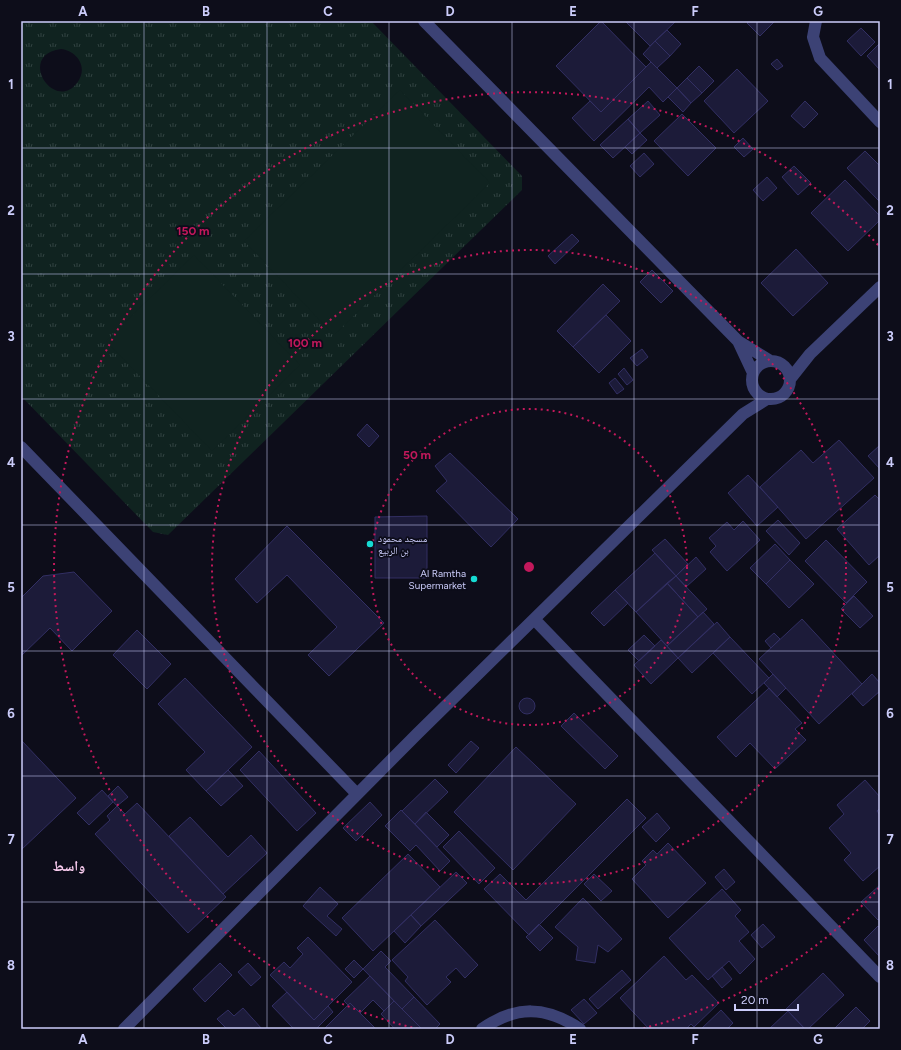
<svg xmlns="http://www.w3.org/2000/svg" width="901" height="1050" font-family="Figtree,'Noto Naskh Arabic',sans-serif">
<defs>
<pattern id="grass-tufts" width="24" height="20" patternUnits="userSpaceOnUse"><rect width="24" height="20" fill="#102320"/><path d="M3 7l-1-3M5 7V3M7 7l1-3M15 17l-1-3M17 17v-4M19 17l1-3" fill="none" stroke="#314241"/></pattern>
</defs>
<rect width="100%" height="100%" fill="#0d0d1a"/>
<path fill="url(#grass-tufts)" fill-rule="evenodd" d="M21,21H371L522,176V190L168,535L153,532L21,396ZM61,49C77,51 89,67 77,83C54,113 16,55 61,49Z"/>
<path fill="#102320" d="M400,90L490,183L334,335L244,241Z
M194,255L300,365L212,451L106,341Z"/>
<path fill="#1c1b39" stroke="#322f63" d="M601,21L646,67L601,112L556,66Z
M625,21H676L650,46Z
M749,21H775L760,36L747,23Z
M861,28L875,42L861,56L847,41Z
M667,30L681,44L670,56L655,41Z
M655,41L670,56L657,68L643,54Z
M880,43V70L867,56Z
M777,59L783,66L777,70L771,64Z
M651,62L677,88L663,102L649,87L594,141L572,118L590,101L601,112Z
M699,66L714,81L702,93L687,78Z
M737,69L768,101L734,133L704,101Z
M687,78L702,93L691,103L677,88Z
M677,88L691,103L683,112L668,97Z
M648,101L660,115L640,133L628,119Z
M805,101L818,114L804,128L791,116Z
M682,114L716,148L688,176L654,141Z
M628,119L640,133L613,158L600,145Z
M640,133L647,140L632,154L625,147Z
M743,138L753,149L744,157L734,147Z
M865,151L880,166L879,201L847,168Z
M644,153L654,164L640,177L630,166Z
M794,166L811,183L798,195L782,177Z
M767,177L777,188L763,201L753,190Z
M845,180L880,216V220L848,251L811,213Z
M572,234L579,241L555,264L548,256Z
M796,249L828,283L793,316L761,283Z
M652,270L673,291L661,303L640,282Z
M603,284L620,301L573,347L557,331Z
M606,315L631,341L599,373L573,347Z
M642,349L648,357L637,366L630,358Z
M624,368L633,380L627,385L618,374Z
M615,378L624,389L617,394L609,383Z
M367,424L379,436L369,447L357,435Z
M839,440L874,478L806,539L760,487L801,450L813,463Z
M880,445V469L868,456Z
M450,453L518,519L491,547L436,491L447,481L435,466Z
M748,475L778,507L757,526L728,493Z
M875,495L880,500V555L869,565L837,529Z
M427,516V578H375V517Z
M778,520L800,543L789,555L766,531Z
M743,521L760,540L727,571L710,552L716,546L709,538L727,522L734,530Z
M287,526L384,623L329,676L308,655L337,627L287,575L257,603L235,579Z
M665,539L688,564L676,576L652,550Z
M826,540L867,582L846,603L805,561Z
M775,544L790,560L766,584L750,568Z
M655,553L676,576L636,612L615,590Z
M696,557L706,569L686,587L676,576Z
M790,560L814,584L789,608L766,584Z
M74,572L112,611L72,651L50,628L21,656V598L43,576Z
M676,576L707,609L698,617L667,583Z
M667,583L698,617L667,646L636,612Z
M615,590L628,603L604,626L591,613Z
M854,596L873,616L860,628L841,609Z
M703,612L714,624L678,658L667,646Z
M802,619L862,684L819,724L759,659Z
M717,622L730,637L692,673L678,658Z
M137,630L171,664L147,689L113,655Z
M774,633L780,639L771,648L765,641Z
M644,635L655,646L639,661L628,650Z
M730,637L769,678L752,694L713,653Z
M661,640L678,658L651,684L634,665Z
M773,674L786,688L777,697L764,683Z
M872,674L880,683V691L863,706L852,694Z
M185,678L252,747L206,791L186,770L205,752L158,704Z
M769,688L802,723L795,729L806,740L775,769L750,743L736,757L717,737Z
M519 706a8 8 0 1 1 16 0a8 8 0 1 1-16 0Z
M574,713L618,756L605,769L561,726Z
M21,740L76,798L21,850Z
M471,741L479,748L456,773L448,765Z
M516,747L576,804L513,870L454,812Z
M259,751L316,813L297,831L240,770Z
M228,770L243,786L221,806L206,791Z
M435,779L448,792L415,824L402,811Z
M865,780L880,797V808L877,811L880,815V866L863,881L844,860L851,853L829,828L844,814L837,805Z
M118,786L128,797L117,806L108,796Z
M102,790L113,802L89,825L77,813Z
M627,799L646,818L529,935L484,889L500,874L526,900Z
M370,802L382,815L356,841L343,828Z
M137,803L226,897L188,933L95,834L110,820L107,816L117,806L125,814Z
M401,810L450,861L440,871L416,845L410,851L385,826Z
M426,812L449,835L437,847L415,824Z
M657,813L670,828L656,842L642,827Z
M190,817L228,857L251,835L267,853L223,894L169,836Z
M459,831L495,868L479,884L443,847Z
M668,843L706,883L668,918L632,879L646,865L642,861L653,850L657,854Z
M408,854L440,887L373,951L342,918Z
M724,869L735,882L726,890L715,877Z
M456,872L467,883L421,926L411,915Z
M594,874L612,891L601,901L584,884Z
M880,885V918L878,920L861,902Z
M320,887L338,904L327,916L342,929L336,936L303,906Z
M722,889L741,910L735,916L749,932L739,941L755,959L740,974L729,961L708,980L669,938Z
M583,898L622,939L608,952L598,945L595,963L576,960L578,947L555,927Z
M411,915L421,926L405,943L394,931Z
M435,920L478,965L465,978L456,968L446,977L451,982L427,1005L405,981L408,977L392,960Z
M539,924L553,938L540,951L526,937Z
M763,924L775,937L762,948L751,935Z
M878,926L880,928V957L864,940Z
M308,937L352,982L314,1020L270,975L284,962L290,968L303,954L297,948Z
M381,951L391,961L385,967L414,997L402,1009L363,969Z
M664,956L686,980L692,975L719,1003L694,1027L691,1024L686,1029H649L620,998Z
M354,960L363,969L354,978L345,969Z
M220,963L232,975L205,1002L193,989Z
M248,963L261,977L251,986L238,972Z
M722,967L732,979L722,988L712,976Z
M622,970L631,980L598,1009L589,999Z
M823,973L844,995L808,1029H805L786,1009Z
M370,976L394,1001L384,1011L373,1000L360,1013L350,1003L348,1005L344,1001Z
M287,992L314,1020L328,1006L333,1012L316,1029H294L272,1006Z
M414,997L440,1024L435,1029H422L402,1009Z
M584,999L597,1013L584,1024L571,1010Z
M394,1001L422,1029H395L381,1014Z
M350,1003L376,1029H324Z
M856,1007L870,1021L862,1029H834Z
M243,1008L262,1029H227L217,1019L228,1010L234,1016Z
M721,1010L733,1023L727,1029H701Z
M788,1011L805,1029H769Z"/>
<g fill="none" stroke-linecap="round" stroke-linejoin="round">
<path stroke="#3c4275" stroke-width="12" d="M424,21L738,341L769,360
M816,21L813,37L820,58L880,122
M738,341L753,373
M752 380a19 19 0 1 1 38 0a19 19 0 1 1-38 0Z
M791,378L810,354L880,287
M21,447L357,794
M534,619L880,977
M124,1029L417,734L743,414L767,399
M482,1029C516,1005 546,1006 580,1029"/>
</g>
<path fill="none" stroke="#cbccfa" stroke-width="1" stroke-opacity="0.55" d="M144,21V1029M267,21V1029M389,21V1029M512,21V1029M634,21V1029M757,21V1029M21,148H880M21,274H880M21,399H880M21,525H880M21,651H880M21,776H880M21,902H880"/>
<g fill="none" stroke="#c2185b" stroke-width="2" stroke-dasharray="2 4">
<circle cx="529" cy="567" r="158"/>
<circle cx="529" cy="567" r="317"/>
<path d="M879 888A475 475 0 0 1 640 1029M418 1029A475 475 0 1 1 879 246"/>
</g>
<g fill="#16dbd3" stroke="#0d0d1a" stroke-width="1.5">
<circle cx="370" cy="544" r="4"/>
<circle cx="474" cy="579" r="4"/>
</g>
<g text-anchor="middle" stroke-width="3.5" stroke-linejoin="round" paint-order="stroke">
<g font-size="10" fill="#cbccfa" stroke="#0d0d1a" text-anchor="start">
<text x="378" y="542">مسجد محمود<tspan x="378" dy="12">بن الربيع</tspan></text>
<text x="466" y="577" text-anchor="end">Al Ramtha<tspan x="466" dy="12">Supermarket</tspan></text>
</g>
<g font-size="14" font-weight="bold" fill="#facdf0" stroke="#0d0d1a">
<text x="69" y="871">واسط</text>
</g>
</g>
<circle cx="529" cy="567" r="6" fill="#c2185b" stroke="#0d0d1a" stroke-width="2"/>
<g font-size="12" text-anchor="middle" font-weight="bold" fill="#c2185b" stroke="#0d0d1a" stroke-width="3.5" stroke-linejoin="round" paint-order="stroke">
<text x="193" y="235">150 m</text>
<text x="305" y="347">100 m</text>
<text x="417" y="459">50 m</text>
</g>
<rect width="901" height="1050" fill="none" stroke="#0d0d1a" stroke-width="44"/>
<path d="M735 1004v6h63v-6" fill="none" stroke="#cbccfa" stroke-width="2"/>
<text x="741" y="1004" font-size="12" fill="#cbccfa" stroke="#0d0d1a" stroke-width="3" paint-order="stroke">20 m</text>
<rect x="22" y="22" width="857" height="1006" fill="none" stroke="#cbccfa" stroke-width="1.5"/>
<g font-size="13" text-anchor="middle" font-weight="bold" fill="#cbccfa">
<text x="83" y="16">A</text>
<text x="206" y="16">B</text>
<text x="328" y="16">C</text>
<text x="450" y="16">D</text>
<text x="573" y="16">E</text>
<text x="695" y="16">F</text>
<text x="818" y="16">G</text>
<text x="11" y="89">1</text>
<text x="890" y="89">1</text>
<text x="11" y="215">2</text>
<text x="890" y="215">2</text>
<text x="11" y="341">3</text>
<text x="890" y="341">3</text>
<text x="11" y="467">4</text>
<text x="890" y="467">4</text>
<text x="11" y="592">5</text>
<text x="890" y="592">5</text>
<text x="11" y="718">6</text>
<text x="890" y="718">6</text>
<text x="11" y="844">7</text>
<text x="890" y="844">7</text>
<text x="11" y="970">8</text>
<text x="890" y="970">8</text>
<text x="83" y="1044">A</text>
<text x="206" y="1044">B</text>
<text x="328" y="1044">C</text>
<text x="450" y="1044">D</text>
<text x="573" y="1044">E</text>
<text x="695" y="1044">F</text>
<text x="818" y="1044">G</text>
</g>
</svg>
